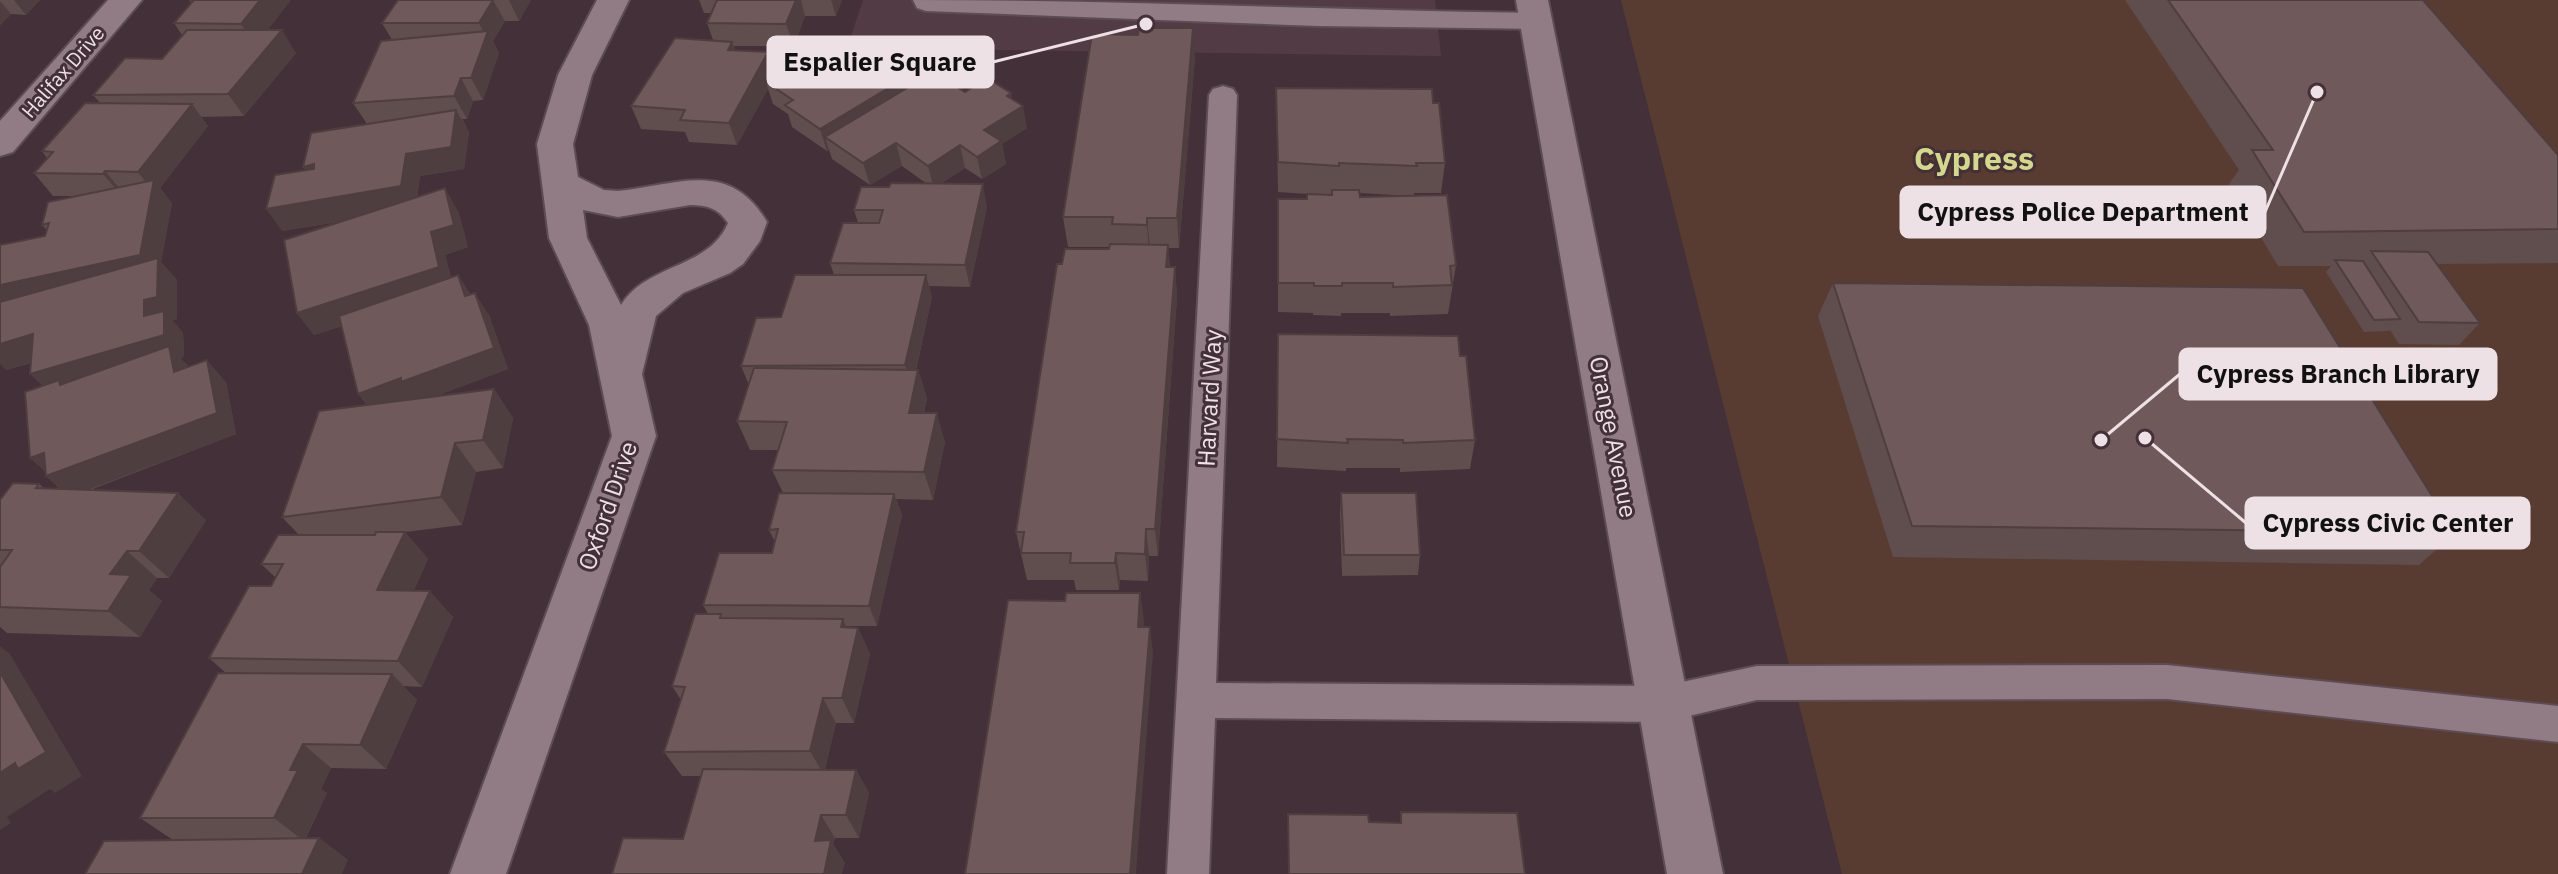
<svg xmlns="http://www.w3.org/2000/svg" width="2558" height="874" font-family="'IBM Plex Sans',sans-serif">
<rect width="100%" height="100%" fill="#433038"/>
<path fill="#533b46" d="M863,0H1435L1441,56L847,48Z"/>
<path fill="#583c32" d="M1621,0H2558V874H1842Z"/>
<g fill="none" stroke-linecap="round" stroke-linejoin="round">
<defs>
<path id="service" d="M913,0C1121,0 1328,10 1536,13L1545,16L1549,21L1545,26L1536,29L1318,26L926,11L917,8Z
M1223,86L1233,89L1237,95L1216,683L1663,686L1757,666L2167,665L2558,706V742L2167,699L1757,700L1663,722L1215,718L1209,874H1167L1209,95L1213,89Z"/>
<path id="minor" d="M108,0H142L13,152L0,156V121Z
M597,0H629L592,75L573,144L578,177L604,190L618,191C678,185 729,158 767,222L760,241L743,264L730,273L683,293L656,316L642,374L656,436L506,874H450L612,436L589,325L549,238L537,144L558,75ZM690,205C707,205 718,208 728,223C709,269 647,263 621,305L587,238L583,210L618,217Z"/>
<path id="secondary" d="M1516,0H1548L1723,874H1667Z"/>
</defs>
<use href="#service" stroke="#5c4c53" stroke-width="4"/>
<use href="#minor" stroke="#5c4c53" stroke-width="4"/>
<use href="#secondary" stroke="#5c4c53" stroke-width="4"/>
<use href="#service" fill="#917c85" fill-rule="evenodd"/>
<use href="#minor" fill="#917c85" fill-rule="evenodd"/>
<use href="#secondary" fill="#917c85" fill-rule="evenodd"/>
</g>
<path fill="#604d4d" fill-rule="evenodd" d="M0,0H40L26,15L11,14L0,25Z
M189,0L268,30L296,53L244,116L201,117L208,126L160,188L172,203L161,262L177,280V319L172,320L183,333L184,357L180,358L189,367L226,382L236,434L90,490L206,520L169,578H157L149,590L162,601L140,637L7,633L0,627V500L39,484L44,488L60,489L46,476L45,471L30,458L43,386L31,363L6,370L47,230L42,225L79,196H53L34,173L47,158L42,151L100,103L93,95L162,59L182,35L174,23L191,4Z
M398,0H531L519,21H505L493,41L499,53L483,100L473,101L467,119H462L469,132L464,169L420,176L417,197L458,211L468,247L445,255L451,277L458,275L470,294L489,315L508,369L436,396L494,389L513,418L503,468L476,472L462,525L405,532L428,559L414,590L453,617L422,687L403,686L417,700L386,769L331,768L321,789L327,793L306,838H319L348,860L173,840L140,818L226,673L209,658L271,586L276,578L261,564L299,535L282,517L367,405L342,326L314,335L297,313L344,221L282,231L305,170L367,124L353,103L392,40L382,23Z
M699,0H842L836,16H805L794,46H734L735,50L776,75L775,77L905,78L907,87L965,92L1011,93L1012,99L1027,128L1002,144L1006,164L982,179L965,168L940,184L987,207L970,287L929,286L932,297L916,370H918L927,398L924,413L945,442L933,500L896,499L902,515L877,626H846V627L858,628L870,654L854,723H836L825,769L856,770L869,793L859,838H835L833,844L845,863L683,839L701,776H682L664,752L681,700L672,686L708,614L703,605L772,553L775,542L769,530L783,493L772,470L778,450H750L737,421L749,385L741,366L781,317L834,275L830,263L858,223L854,210L889,187L927,184L902,166L870,185L832,159L829,150L827,151L792,127L788,114L773,104L768,89L737,145L689,142L685,132L641,129L631,106L713,40L707,23L711,13H704Z
M2125,0H2423L2558,155V263L2436,264L2480,323L2459,345L2399,344L2390,330L2389,331L2364,332L2326,272L2331,266H2278L2229,184L2239,170Z
M1195,58L1179,248H1168L1170,267H1175L1177,297L1158,556H1149L1148,581L1120,580L1119,590H1076L1074,580H1027L1016,532L1062,264L1109,249L1110,247H1068L1063,217Z
M1276,88L1433,103L1445,163L1441,193H1414V195L1456,265L1448,314L1390,316V313H1341V316L1313,315V313L1278,312V199H1307L1323,195L1278,192ZM1360,193L1409,196L1360,197Z
M1833,283L2455,533L2419,565L1893,557L1818,316Z
M1278,334L1460,356L1475,440L1470,469L1400,472V468H1346V471L1277,467Z
M1341,493L1420,555L1418,575L1342,576L1340,514Z"/>
<path fill="#4e3e3f" d="M14,0H40L26,15Z
M260,0H291L256,46L241,24Z
M493,0L505,21L493,41L499,53L483,100L471,78L486,37L479,23Z
M509,0H531L519,21Z
M796,0H801L805,16L794,46L786,24Z
M831,0H842L836,16Z
M0,1L11,14L0,25Z
M1193,28L1195,58L1179,248L1177,218Z
M282,30L296,53L244,116L228,94Z
M732,42L740,64L728,50Z
M768,52L776,75L770,85L766,82L768,89L737,145L729,123Z
M461,78L473,101L467,119L454,96Z
M905,78L911,101L825,137L829,150L827,151L820,129Z
M1011,93L1015,111L1023,106L1027,128L1002,144L1006,164L982,179L977,157L984,130L1007,96Z
M192,104L208,126L160,188L172,203L161,262L177,280V319L172,320L183,333L184,357L180,358L189,368L194,394L53,396L30,374L144,316V300L0,305V285L152,190L138,172Z
M456,110L469,132L464,169L420,176L415,209L282,231L266,209L406,154Z
M896,143L902,166L870,185L863,163Z
M960,145L965,168L934,188L928,166Z
M314,164L318,189L303,167Z
M105,171L124,194L122,196L103,174Z
M983,184L987,207L970,287L965,265Z
M445,188L458,211L468,247L445,255L454,289L314,335L297,313L431,232Z
M1147,218L1150,247L1149,254L1147,225Z
M1168,245L1171,274L1166,267Z
M1175,267L1177,297L1158,556L1155,529Z
M458,275L472,297L465,296Z
M926,275L932,297L912,386L905,365Z
M475,293L489,315L508,369L417,403L375,416L358,394Z
M33,334L55,356L6,370L0,364V344Z
M207,360L226,382L236,434L69,497L46,476L50,475L30,458Z
M918,370L927,398L918,441L909,413Z
M494,389L513,418L503,468L483,440Z
M937,413L945,442L933,500L924,472Z
M455,443L476,472L462,525L441,497Z
M178,493L206,520L169,578L139,551Z
M894,494L902,515L877,626L869,606Z
M1146,529L1149,556L1148,581L1145,554Z
M405,532L428,559L402,616L377,590Z
M127,551L157,578L149,590L162,601L140,637L108,611L110,574Z
M1116,553L1120,580L1119,590L1115,563Z
M430,591L453,617L422,687L398,661Z
M1140,593L1144,620L1142,653L1138,627Z
M843,619L854,645L858,628L870,654L854,723L842,698L841,627Z
M1150,627L1153,653L1136,874H1130Z
M0,646L10,654L82,776L55,793L50,789L7,817L11,823L0,830Z
M392,674L417,700L386,769L360,745Z
M823,698L836,723L824,775L810,751Z
M303,744L331,768L321,789L327,793L304,841L274,818L290,770Z
M856,770L869,793L859,838L846,815Z
M821,815L835,838L833,844L845,863L842,874H824L815,841Z
M319,838L348,860L342,874H302Z"/>
<path fill="#70595a" stroke="#4e3e3f" stroke-width="2" d="M189,0H260L241,24L174,23L193,1Z
M398,0H493L479,23H382Z
M717,0H796L786,24L707,23Z
M2168,0H2423L2558,155V229L2304,232L2252,150H2273Z
M1139,28H1193L1177,218H1147V225L1112,224L1113,217H1063L1092,34L1138,35Z
M187,30H282L228,94L93,95L125,58L162,59Z
M488,31L471,78H461L454,96L353,103L381,41Z
M675,38L732,42L728,50L768,52L729,123L680,120L685,110L631,106Z
M841,39L905,78L820,129L785,105L793,100L766,82Z
M934,72L965,92L987,78L1011,93L1007,96L1023,106L984,130L1001,141L977,157L960,145L928,166L896,143L863,163L825,137Z
M1276,88L1432,89L1433,103H1439L1445,163H1416L1417,166L1339,163V166L1278,162Z
M85,103L192,104L138,172L105,171L103,174L34,173L53,152L42,151Z
M456,110L451,147L406,154L401,186L266,209L275,175L314,169V164L303,167L311,133Z
M154,180L140,255L0,285V245L45,236L49,223L42,225L48,202Z
M891,183L983,184L965,265L830,263L843,223H879L883,210H854L861,187H889Z
M445,188L454,225L431,232L439,267L297,313L284,240Z
M1332,190H1359L1360,197L1447,195L1456,265L1450,266L1452,285L1393,287V283H1342V286H1314V283H1278V199H1307V194L1332,195Z
M1110,244L1168,245L1166,267H1175L1155,529H1146L1145,554L1116,553L1115,563H1070L1071,553H1021L1024,532H1016L1057,264H1062L1065,249H1109Z
M2371,251L2428,252L2480,323L2419,322Z
M158,258L157,297L144,300V316L164,311V335L30,374L33,334L0,344V302Z
M2335,260L2363,261L2400,319L2374,320Z
M458,275L465,296L475,293L494,348L401,382V378L358,394L339,316Z
M795,275H926L905,365L741,366L756,318L781,317Z
M1833,283L2303,288L2455,533L1912,526Z
M1278,334L1458,336L1460,356H1466L1475,440L1403,443V440L1347,439L1348,443L1277,439Z
M169,346L174,372L207,360L217,413L46,476L44,453L30,458L25,392L59,380L60,385Z
M754,368L918,370L909,413H937L924,472L772,470L787,422L737,421Z
M494,389L483,440L455,443L441,497L282,517L319,411Z
M13,483L39,484L36,488L178,493L139,551H127L110,574L131,575L108,611L0,607V567L12,550H0V500Z
M779,493L894,494L869,606L703,605L719,553H772L778,529L769,530Z
M1341,493H1416L1420,555H1344Z
M376,532H405L377,590L430,591L398,661L209,658L249,586H271L283,564H261L278,535H375Z
M1066,593H1140L1138,627H1150L1130,874H965L1008,600L1065,601Z
M695,614H721L720,618L843,619L841,627L858,628L842,698H823L810,751L664,752L685,687L672,686Z
M0,672L46,752L18,769L15,763L0,773Z
M218,673L392,674L360,745L303,744L290,770H298L274,818H140Z
M703,769L856,770L846,815H821L815,841L831,840L824,874H612L623,838L683,839Z
M1401,812L1517,813L1525,874H1289L1288,814L1368,815L1369,822L1401,823Z
M319,838L302,874H85L104,841Z"/>
<g text-anchor="middle" stroke-width="6" stroke-linejoin="round" paint-order="stroke">
<g font-size="20" fill="#eee1e6" stroke="#433038">
<text transform="translate(63 72) rotate(-49)" y="7">Halifax Drive</text>
</g>
<g font-size="24" fill="#eee1e6" stroke="#433038">
<text transform="translate(1210 398) rotate(-87)" y="8">Harvard Way</text>
<text transform="translate(1613 437) rotate(79)" y="8">Orange Avenue</text>
<text transform="translate(608 506) rotate(-71)" y="8">Oxford Drive</text>
</g>
<g font-size="32" font-weight="bold" fill="#d3d88a" stroke="#433038">
<text x="1974" y="170">Cypress</text>
</g>
</g>
<path fill="none" stroke="#eee1e6" stroke-width="3" d="M1146 24L993 62M2317 92L2265 212M2101 440L2180 374M2145 438L2246 523"/>
<g fill="#eee1e6" stroke="#433038" stroke-width="3">
<circle cx="1146" cy="24" r="8"/>
<circle cx="2317" cy="92" r="8"/>
<circle cx="2101" cy="440" r="8"/>
<circle cx="2145" cy="438" r="8"/>
</g>
<g fill="#eee1e6" stroke="#eee1e6" stroke-width="3">
<rect x="768" y="37" width="225" height="50" rx="8"/>
<rect x="1901" y="187" width="364" height="50" rx="8"/>
<rect x="2180" y="349" width="316" height="50" rx="8"/>
<rect x="2246" y="498" width="283" height="50" rx="8"/>
</g>
<g font-size="26" text-anchor="middle" font-weight="bold" fill="#111">
<text x="880" y="71">Espalier Square</text>
<text x="2083" y="221">Cypress Police Department</text>
<text x="2338" y="383">Cypress Branch Library</text>
<text x="2388" y="532">Cypress Civic Center</text>
</g>
</svg>
